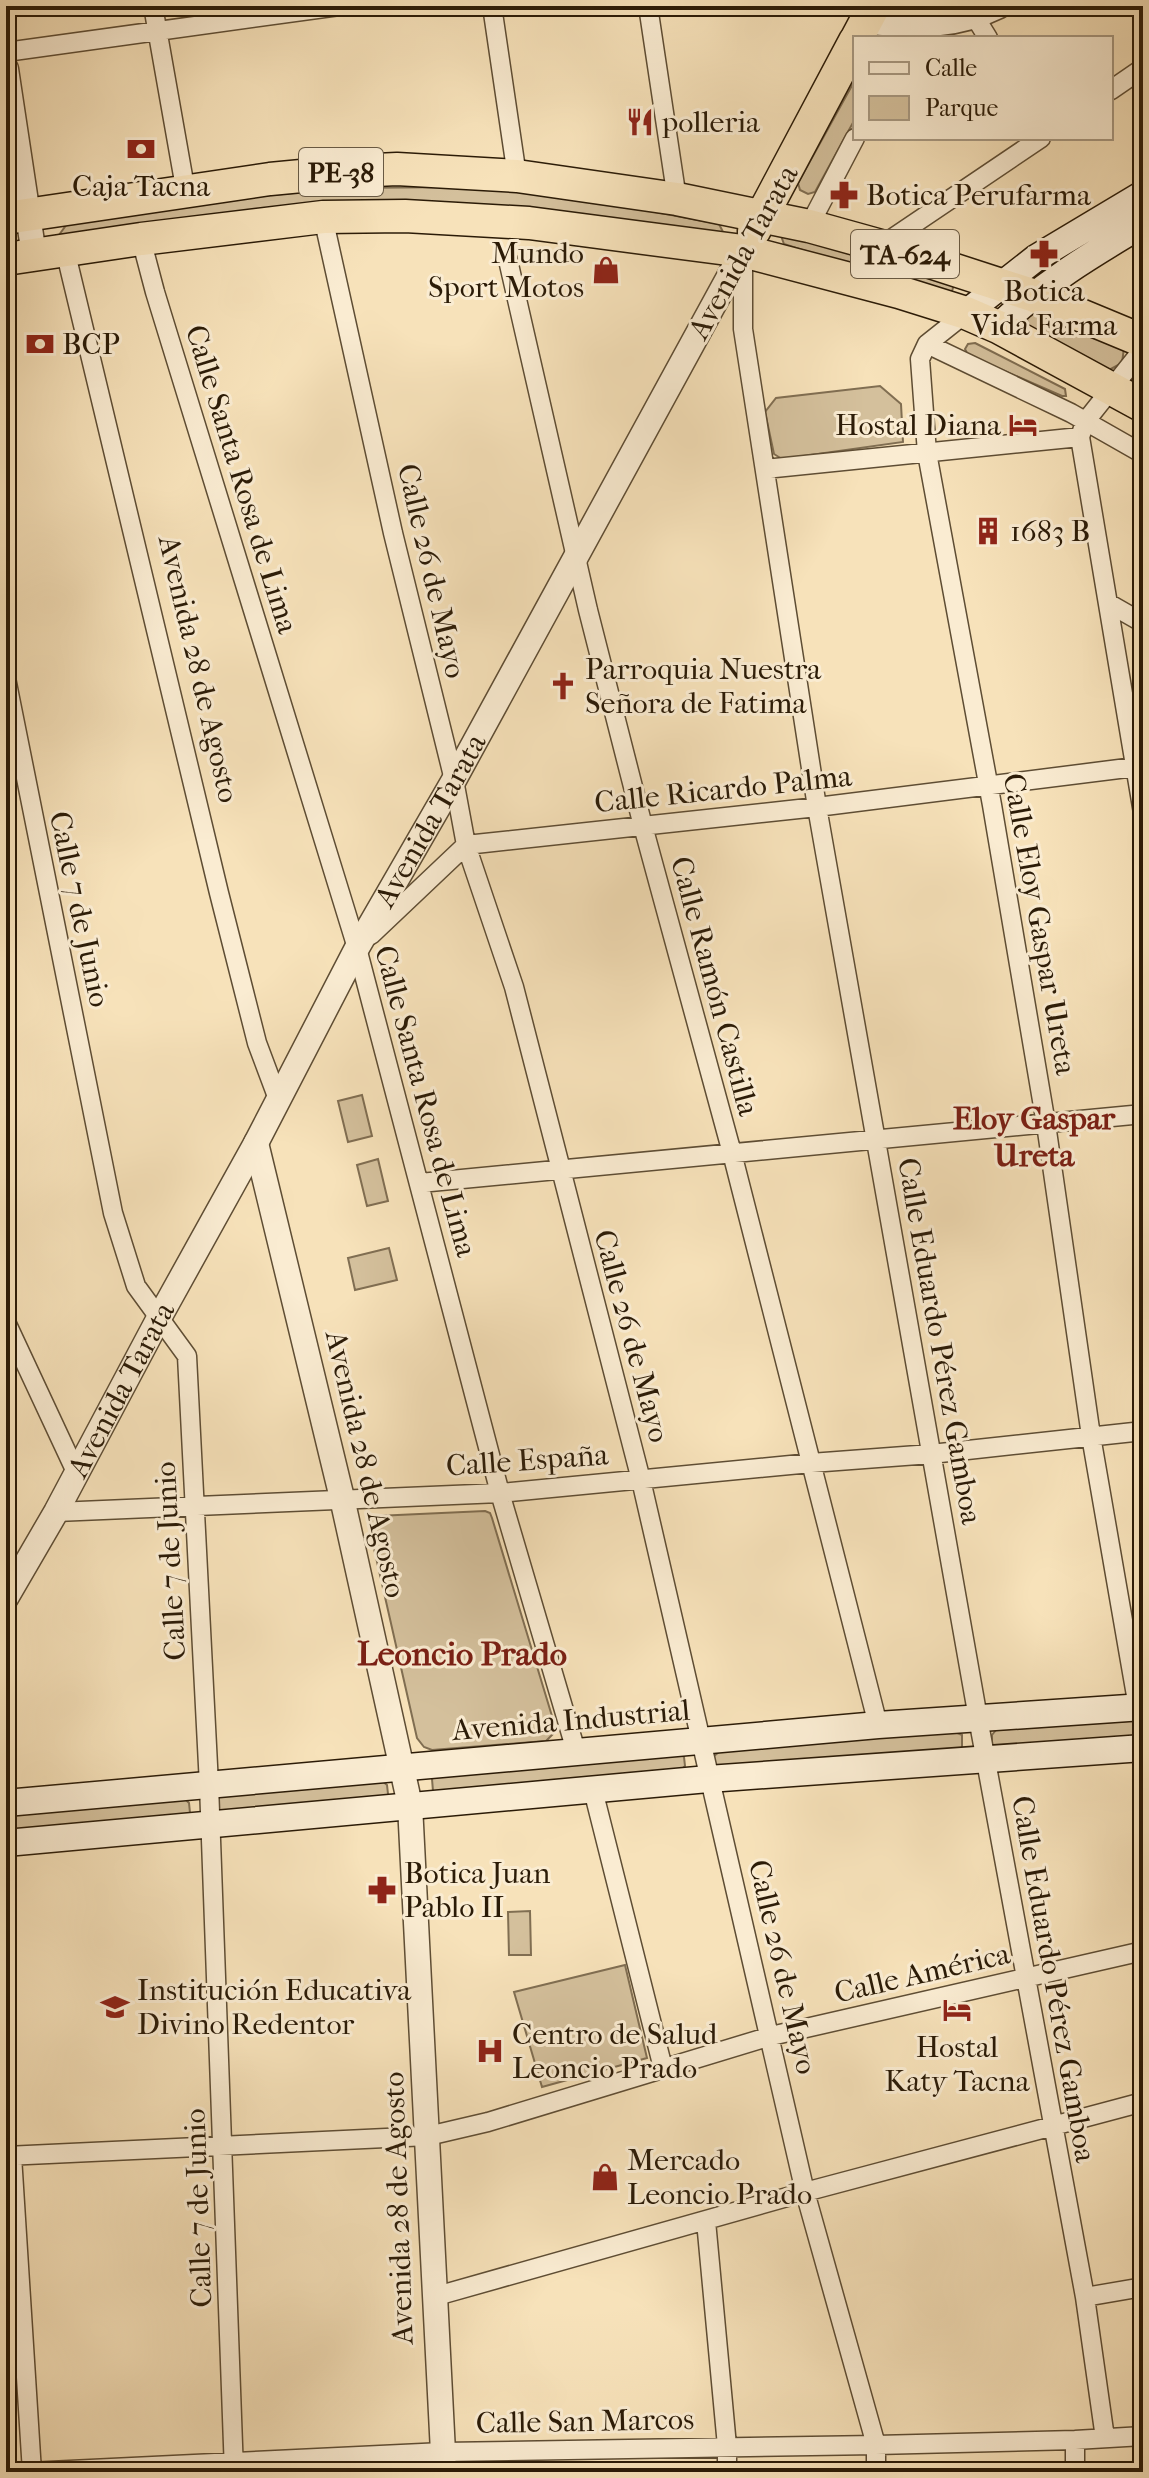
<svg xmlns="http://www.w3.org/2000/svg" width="1149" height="2478" font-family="'IM FELL French Canon',serif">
<rect width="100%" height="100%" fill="#f7e2ba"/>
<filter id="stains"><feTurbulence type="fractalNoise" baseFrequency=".0025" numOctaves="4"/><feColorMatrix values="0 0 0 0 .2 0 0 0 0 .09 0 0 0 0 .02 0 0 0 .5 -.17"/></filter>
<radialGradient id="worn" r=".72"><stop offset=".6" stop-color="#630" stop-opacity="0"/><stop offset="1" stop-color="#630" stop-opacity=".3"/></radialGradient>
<path fill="#d4c09c" stroke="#806e52" stroke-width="2" d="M855,80V119L815,192L808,194L800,190L798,183Z
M459,187L565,195L719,224L724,234L562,213L67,241L59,235L67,224L250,197L347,188Z
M783,230L954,285L952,291L946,296L784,244L780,233Z
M1034,307L1124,348L1122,363L1109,370L1029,328L1027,319Z
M975,343L1065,389L1066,396H1062L968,355L965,349L968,344Z
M880,386L901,404L903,442L782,459L774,454L765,412L776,398Z
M362,1095L372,1136L348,1142L338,1101Z
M378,1159L388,1201L367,1206L357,1165Z
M389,1248L397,1280L355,1290L348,1258Z
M485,1511L490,1513L492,1518L555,1726L553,1734L546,1741L432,1750L424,1747L417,1738L368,1522L376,1516Z
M1143,1720V1737L992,1747V1735L996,1730Z
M955,1732L962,1735V1747L957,1751L715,1766L714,1756L723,1749Z
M679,1753L684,1757L685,1766L679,1772L439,1794L433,1791L432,1779L438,1774Z
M381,1780L387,1785L388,1794L384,1799L222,1815L216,1810L215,1799L220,1794Z
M184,1798L189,1803L190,1813L185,1818L6,1834V1815Z
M530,1911L531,1955H509L508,1912Z
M625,1965L647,2058L542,2087L514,1992Z"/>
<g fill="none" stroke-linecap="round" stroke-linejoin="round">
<defs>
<path id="minor" d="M153,6L186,193
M492,6L517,176
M648,6L677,199
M975,17L988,38
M910,38L927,6
M6,52L339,6
M1111,90L1143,68
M323,217L393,533L454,780L466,845L514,987L641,1480L805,2192L876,2445V2472
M809,226L855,138
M141,239L155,292L357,948L500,1493L576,1751
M881,246L1041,138
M65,250L219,893L257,1043L278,1099
M743,254V329L817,807L978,1718L1085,2297L1105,2438
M508,260L588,610L643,826L732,1153L878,1725
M966,313L927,344L920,359L927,453L992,805L1046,1124L1091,1436L1138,1707
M927,344L1071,413L1143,454
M1143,349L1085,422L1080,437L1143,813
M765,469L1080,437
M1108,603L1143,623
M6,678L113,1213L136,1286L187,1356L209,1785L234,2472
M371,935L466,845L817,807L1135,767
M420,1183L1143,1114
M6,1322L76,1472
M56,1512L500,1493L811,1463L931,1454L1143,1431
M593,1790L663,2068
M6,2156L428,2136L488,2122L771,2036L1143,1951
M12,2156L32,2472
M706,2221L727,2446V2472
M433,2297L805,2192L1143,2102
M1085,2297L1143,2287
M1075,2440V2472
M28,2472L443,2452L876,2445L1075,2440L1143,2436"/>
<g id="tertiary">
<path d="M865,22C916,25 952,29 999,6"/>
<path d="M6,69L34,255"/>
<path d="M256,1143L342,1498L410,1805L444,2472"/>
<path id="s1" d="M6,1598L56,1512L159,1318L256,1143L357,948L454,780L743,251"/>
</g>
<path id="secondary" d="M966,313L1036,258L1143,194
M998,327C1044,283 1089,256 1143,224
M6,1803L878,1725L1143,1707
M6,1843L708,1779L1143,1748"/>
<path id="trunk" d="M857,38L874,6
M6,218L270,179L354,171L397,169L517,176L677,199L809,226L881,246L1032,295L1143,341
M754,231L855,41
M6,259L141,239L323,217L405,216L529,223L743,251L899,292L966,313L998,327L1143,406"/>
</defs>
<use href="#minor" stroke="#5e4d34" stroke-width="21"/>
<use href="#tertiary" stroke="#5e4d34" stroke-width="27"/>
<use href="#secondary" stroke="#2b1b07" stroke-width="29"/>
<use href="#trunk" stroke="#2b1b07" stroke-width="35"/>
<use href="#minor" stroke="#faecd2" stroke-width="18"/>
<use href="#tertiary" stroke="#faecd2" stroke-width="24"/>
<use href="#secondary" stroke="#faecd2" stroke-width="26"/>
<use href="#trunk" stroke="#f7e2ba" stroke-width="32"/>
</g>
<defs>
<symbol id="restaurant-bare" viewBox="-9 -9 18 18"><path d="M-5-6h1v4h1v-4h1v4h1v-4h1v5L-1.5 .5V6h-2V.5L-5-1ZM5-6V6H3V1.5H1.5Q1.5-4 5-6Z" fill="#8f2418" stroke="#faecd2" stroke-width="2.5" paint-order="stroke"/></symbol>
<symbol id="bank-bare" viewBox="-9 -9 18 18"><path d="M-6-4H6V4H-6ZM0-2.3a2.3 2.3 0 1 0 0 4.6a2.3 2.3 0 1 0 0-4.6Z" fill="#8f2418" stroke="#faecd2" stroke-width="2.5" paint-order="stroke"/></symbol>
<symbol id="pharmacy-bare" viewBox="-9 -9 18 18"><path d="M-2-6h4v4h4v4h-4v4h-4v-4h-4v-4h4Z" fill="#8f2418" stroke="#faecd2" stroke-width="2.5" paint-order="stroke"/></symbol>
<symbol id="shop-bare" viewBox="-9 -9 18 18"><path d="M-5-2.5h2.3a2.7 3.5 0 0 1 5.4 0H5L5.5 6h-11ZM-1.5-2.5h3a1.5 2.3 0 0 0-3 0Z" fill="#8f2418" stroke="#faecd2" stroke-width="2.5" paint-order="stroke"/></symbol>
<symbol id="hotel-bare" viewBox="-9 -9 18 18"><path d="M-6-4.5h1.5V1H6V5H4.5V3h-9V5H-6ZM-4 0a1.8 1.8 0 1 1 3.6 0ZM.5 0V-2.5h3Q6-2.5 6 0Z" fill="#8f2418" stroke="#faecd2" stroke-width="2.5" paint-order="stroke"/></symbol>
<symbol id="building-bare" viewBox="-9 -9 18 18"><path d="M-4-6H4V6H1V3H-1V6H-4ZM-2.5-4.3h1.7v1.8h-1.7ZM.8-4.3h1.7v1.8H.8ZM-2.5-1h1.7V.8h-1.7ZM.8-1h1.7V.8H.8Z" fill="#8f2418" stroke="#faecd2" stroke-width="2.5" paint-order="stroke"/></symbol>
<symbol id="church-bare" viewBox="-9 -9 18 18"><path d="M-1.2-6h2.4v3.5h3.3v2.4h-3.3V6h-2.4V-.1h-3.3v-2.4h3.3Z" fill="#8f2418" stroke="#faecd2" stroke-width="2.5" paint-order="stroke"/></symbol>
<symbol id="school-bare" viewBox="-9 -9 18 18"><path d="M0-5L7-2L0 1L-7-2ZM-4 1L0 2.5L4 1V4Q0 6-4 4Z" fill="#8f2418" stroke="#faecd2" stroke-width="2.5" paint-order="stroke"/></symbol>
<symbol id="hospital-bare" viewBox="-9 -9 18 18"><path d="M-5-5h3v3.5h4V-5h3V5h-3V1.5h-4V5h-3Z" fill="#8f2418" stroke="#faecd2" stroke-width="2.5" paint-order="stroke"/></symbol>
</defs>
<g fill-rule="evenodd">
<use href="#restaurant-bare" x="620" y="102" width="40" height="40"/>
<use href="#bank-bare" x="121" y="129" width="40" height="40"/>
<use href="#pharmacy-bare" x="824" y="175" width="40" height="40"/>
<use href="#pharmacy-bare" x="1024" y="234" width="40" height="40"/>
<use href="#shop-bare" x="586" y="250" width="40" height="40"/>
<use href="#bank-bare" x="20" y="324" width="40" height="40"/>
<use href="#hotel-bare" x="1003" y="405" width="40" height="40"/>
<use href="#building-bare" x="968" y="511" width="40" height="40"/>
<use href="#church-bare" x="543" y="666" width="40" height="40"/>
<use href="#pharmacy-bare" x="362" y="1870" width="40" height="40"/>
<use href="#school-bare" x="95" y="1987" width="40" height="40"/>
<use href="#hotel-bare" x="937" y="1990" width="40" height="40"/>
<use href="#hospital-bare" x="470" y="2031" width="40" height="40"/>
<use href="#shop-bare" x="585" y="2157" width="40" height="40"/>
</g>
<g text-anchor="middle" stroke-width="6" stroke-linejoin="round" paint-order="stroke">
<g fill="#faecd2" stroke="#695a44" stroke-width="2">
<rect x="299" y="148" width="84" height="48" rx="6"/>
<rect x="851" y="230" width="108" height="48" rx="6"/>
</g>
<g font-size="28" font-weight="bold" fill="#2b1b07">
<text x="341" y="182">PE-38</text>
<text x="905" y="264">TA-624</text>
</g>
<g font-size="30" fill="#2b1b07" stroke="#faecd2" text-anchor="start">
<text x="662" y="132">polleria</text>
<text x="141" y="196" text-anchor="middle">Caja Tacna</text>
<text x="866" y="205">Botica Perufarma</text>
<text x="584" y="263" text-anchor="end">Mundo<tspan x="584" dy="34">Sport Motos</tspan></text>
<text x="1044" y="301" text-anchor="middle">Botica<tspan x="1044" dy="34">Vida Farma</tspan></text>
<text x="62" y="354">BCP</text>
<text x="1001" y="435" text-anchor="end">Hostal Diana</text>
<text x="1010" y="541">1683 B</text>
<text x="585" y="679">Parroquia Nuestra<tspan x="585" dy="34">Señora de Fatima</tspan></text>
<text x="404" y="1883">Botica Juan<tspan x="404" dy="34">Pablo II</tspan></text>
<text x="137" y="2000">Institución Educativa<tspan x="137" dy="34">Divino Redentor</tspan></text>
<text x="512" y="2044">Centro de Salud<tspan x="512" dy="34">Leoncio Prado</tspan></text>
<text x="957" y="2057" text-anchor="middle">Hostal<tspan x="957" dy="34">Katy Tacna</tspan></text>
<text x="627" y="2170">Mercado<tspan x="627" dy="34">Leoncio Prado</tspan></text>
</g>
<g font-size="30" fill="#2b1b07" stroke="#faecd2">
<text transform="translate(743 252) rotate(-61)" y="10">Avenida Tarata</text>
<text transform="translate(242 479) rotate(73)" y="10">Calle Santa Rosa de Lima</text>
<text transform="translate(432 571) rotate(77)" y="10">Calle 26 de Mayo</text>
<text transform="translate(199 669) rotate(77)" y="10">Avenida 28 de Agosto</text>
<text transform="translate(723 789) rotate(-6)" y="10">Calle Ricardo Palma</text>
<text dy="10" stroke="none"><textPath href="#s1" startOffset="886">Avenida Tarata</textPath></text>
<text transform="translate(80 909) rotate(78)" y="10">Calle 7 de Junio</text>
<text transform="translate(1040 924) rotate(80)" y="10">Calle Eloy Gaspar Ureta</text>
<text transform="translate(715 986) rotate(75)" y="10">Calle Ramón Castilla</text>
<text transform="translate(426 1101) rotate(75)" y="10">Calle Santa Rosa de Lima</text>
<text transform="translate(632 1336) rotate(75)" y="10">Calle 26 de Mayo</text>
<text transform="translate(940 1341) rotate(80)" y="10">Calle Eduardo Pérez Gamboa</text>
<text dy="10" stroke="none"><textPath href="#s1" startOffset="238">Avenida Tarata</textPath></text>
<text transform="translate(527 1460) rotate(-4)" y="10">Calle España</text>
<text transform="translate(366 1464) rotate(77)" y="10">Avenida 28 de Agosto</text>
<text transform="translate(170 1561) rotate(-93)" y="10">Calle 7 de Junio</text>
<text transform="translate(571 1720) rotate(-5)" y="10">Avenida Industrial</text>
<text transform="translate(783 1967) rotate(77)" y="10">Calle 26 de Mayo</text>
<text transform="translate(922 1973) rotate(-13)" y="10">Calle América</text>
<text transform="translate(1054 1979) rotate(80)" y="10">Calle Eduardo Pérez Gamboa</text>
<text transform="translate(198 2208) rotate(-92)" y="10">Calle 7 de Junio</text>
<text transform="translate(398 2208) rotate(-92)" y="10">Avenida 28 de Agosto</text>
<text transform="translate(585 2421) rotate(-1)" y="10">Calle San Marcos</text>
</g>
<g font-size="32" font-weight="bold" fill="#7a1f14" stroke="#faecd2">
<text x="1034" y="1129">Eloy Gaspar<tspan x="1034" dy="37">Ureta</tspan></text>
</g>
<g font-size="34" font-weight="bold" fill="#7a1f14" stroke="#faecd2">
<text x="462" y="1665">Leoncio Prado</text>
</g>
</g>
<rect width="1149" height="2478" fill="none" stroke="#f7e2ba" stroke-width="32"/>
<rect x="8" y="8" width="1133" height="2462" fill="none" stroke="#2b1b07" stroke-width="4"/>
<rect x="16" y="16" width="1117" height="2446" fill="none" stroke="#2b1b07" stroke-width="2"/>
<rect x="853" y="36" width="260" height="104" fill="#faecd2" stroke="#a79881" stroke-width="2"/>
<rect x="869" y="62" width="40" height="12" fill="#faecd2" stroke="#a79881" stroke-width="2"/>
<text x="925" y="76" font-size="24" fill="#2b1b07">Calle</text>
<rect x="869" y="96" width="40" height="24" fill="#d4c09c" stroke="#a79881" stroke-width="2"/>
<text x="925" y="116" font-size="24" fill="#2b1b07">Parque</text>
<rect width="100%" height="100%" filter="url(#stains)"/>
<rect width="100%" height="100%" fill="url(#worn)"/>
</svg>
